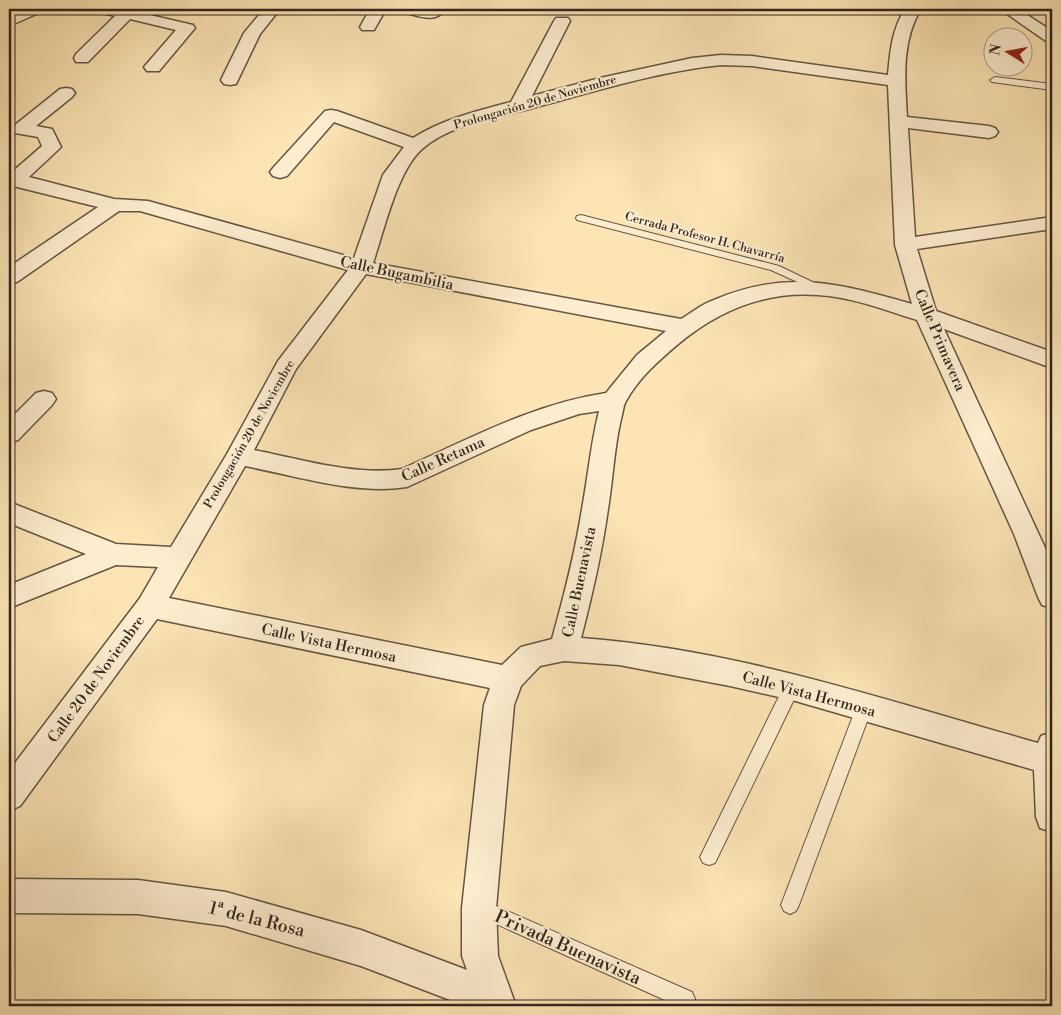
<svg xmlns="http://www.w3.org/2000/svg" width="1061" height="1015" font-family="'Libre Bodoni',serif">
<rect width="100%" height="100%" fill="#fce4b5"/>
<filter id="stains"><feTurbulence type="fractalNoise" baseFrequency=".004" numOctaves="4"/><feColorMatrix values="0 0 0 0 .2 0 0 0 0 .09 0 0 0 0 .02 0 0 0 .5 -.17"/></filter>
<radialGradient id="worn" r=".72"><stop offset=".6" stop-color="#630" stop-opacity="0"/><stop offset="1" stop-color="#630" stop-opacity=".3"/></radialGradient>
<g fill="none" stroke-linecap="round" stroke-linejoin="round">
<defs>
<path id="lane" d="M995,77L1052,84V90L992,82L990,80Z
M581,215L779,266L825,288L819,291L815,290L771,270L577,220L576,218L577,216Z
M792,680L798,682L800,687L715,863L709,865L703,863L700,857L703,851L786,682Z
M864,701L870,703L872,708L799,905L796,911L790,914L784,911L781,905L856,708L858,703Z
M480,899L692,992L695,999L692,1006H678L474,914L471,908L474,902Z"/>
<path id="street" d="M23,9H43L41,12L9,26V15Z
M97,9H124L193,25L195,28L159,71H147L144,67L176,30L130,19L88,62H76L74,58L76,54L115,16L99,12Z
M264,9H280L260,34L236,84L230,85L224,84L221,80L244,33Z
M370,9H386L374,30H362L360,27Z
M401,9H446C435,24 419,16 403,12Z
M905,9H921C901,41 905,81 907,117L989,126L995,128L998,132L995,136L989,138L908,128L915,237L1052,217V229L917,249L936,311L1052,352V368L944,329L1052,563V608L1042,605L1038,597L1014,534L917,320C885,310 852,297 818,295C764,291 717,311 677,345C658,361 638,379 626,401C623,406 623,413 621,419C614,449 613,479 608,509C602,552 592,596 581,638C737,649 888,701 1038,743L1041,736L1052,732V832L1040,828L1036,817L1034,770L792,700L730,686L619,665L564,661L540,666L521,686L514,705L496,908L498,956L516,1006H466L361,966L226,926L138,914L9,913V879L138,880L226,892L361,930L467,970L462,956V908L484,705L490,688L157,619L20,806L9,811V771L140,598L158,567L116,565L9,608V585L86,554L9,523V502L116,544L171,547L227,454L278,361L348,270L140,211H119L17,282L9,283V267L98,207L9,185V172L11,173L42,146L38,137L15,133L12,129L15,125L60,89L66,88L72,89L75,93L72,97L36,126L52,129L61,147L29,177L114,199L148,201L354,258L383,175L404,147L334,122L287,176L280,178L273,176L270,172L273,168L325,111L331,110L337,111L413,138C443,119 477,111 511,102L554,21L556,18H568L570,21L532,96L600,78L692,58L721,55L752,56L888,75C890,52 892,29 905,9ZM721,65L752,66L888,85L895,245L912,304C839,283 787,269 714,300C702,304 691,313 681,319L373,263C384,231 397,171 422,149C448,126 489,119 521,111C587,94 653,72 721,65ZM366,274L666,331L637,355L606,393C533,404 469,439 402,469C355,476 300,459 254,450L296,369ZM599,411C591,443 588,476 582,509C575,553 564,596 552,639L521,647L502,665L169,598L245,466C296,476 355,495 407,487L531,430L579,414Z
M1000,9H1018L1052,31V43L1046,41Z
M44,391L52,393L56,399L52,405L18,440L9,443V420L36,393Z"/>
</defs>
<use href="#lane" stroke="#645544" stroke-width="2"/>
<use href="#street" stroke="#645544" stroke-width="3"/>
<use href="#lane" fill="#fdedcf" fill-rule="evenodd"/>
<use href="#street" fill="#fdedcf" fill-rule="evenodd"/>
</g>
<g text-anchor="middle" stroke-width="4" stroke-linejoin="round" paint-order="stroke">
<g font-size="12" fill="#31251f" stroke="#fdedcf">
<text transform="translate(535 102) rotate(-16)" y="4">Prolongación 20 de Noviembre</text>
<text transform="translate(705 237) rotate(15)" y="4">Cerrada Profesor H. Chavarría</text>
<text transform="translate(249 434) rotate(-60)" y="4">Prolongación 20 de Noviembre</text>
</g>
<g font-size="15" fill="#31251f" stroke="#fdedcf">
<text transform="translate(397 273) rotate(12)" y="5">Calle Bugambilia</text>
<text transform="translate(940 340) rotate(67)" y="5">Calle Primavera</text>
<text transform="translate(443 459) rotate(-24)" y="5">Calle Retama</text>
<text transform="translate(579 582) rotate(-78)" y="5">Calle Buenavista</text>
<text transform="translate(329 643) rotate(12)" y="5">Calle Vista Hermosa</text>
<text transform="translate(96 679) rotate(-54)" y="5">Calle 20 de Noviembre</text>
<text transform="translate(809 694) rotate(15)" y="5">Calle Vista Hermosa</text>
</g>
<g font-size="18" fill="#31251f" stroke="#fdedcf">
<text transform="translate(257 919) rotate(14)" y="6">1ª de la Rosa</text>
<text transform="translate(568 947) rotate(24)" y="6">Privada Buenavista</text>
</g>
</g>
<rect width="1061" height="1015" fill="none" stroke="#fce4b5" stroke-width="30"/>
<rect x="10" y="10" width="1041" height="995" fill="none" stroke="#31251f" stroke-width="2.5"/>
<rect x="15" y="15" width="1031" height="985" fill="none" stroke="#31251f"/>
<g transform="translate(1008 52) rotate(281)"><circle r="24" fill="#fdedcf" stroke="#ab9d89"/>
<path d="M0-4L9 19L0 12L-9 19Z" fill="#8f2418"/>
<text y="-8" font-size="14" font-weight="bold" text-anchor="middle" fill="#31251f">N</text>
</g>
<rect width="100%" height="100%" filter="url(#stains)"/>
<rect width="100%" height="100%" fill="url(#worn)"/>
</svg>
